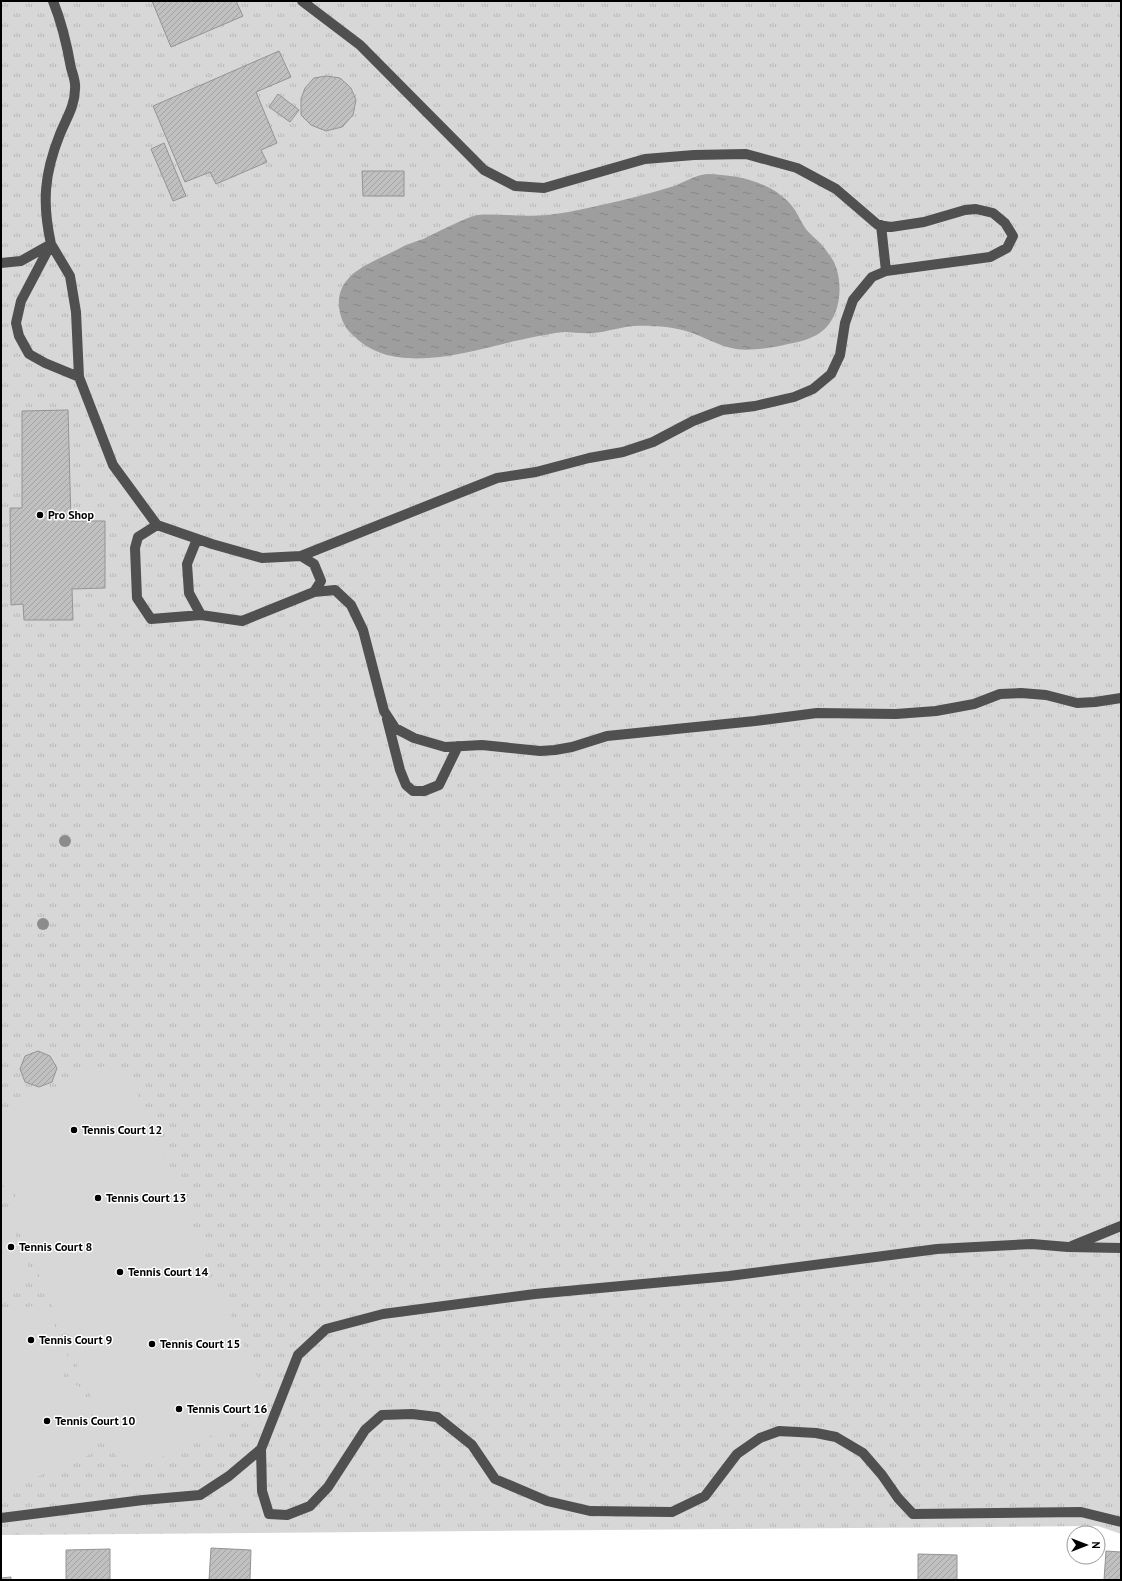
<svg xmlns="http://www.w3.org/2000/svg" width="1122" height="1581" font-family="'PT Sans',sans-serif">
<defs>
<pattern id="grass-tufts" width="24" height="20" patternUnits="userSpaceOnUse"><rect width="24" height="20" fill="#d7d7d7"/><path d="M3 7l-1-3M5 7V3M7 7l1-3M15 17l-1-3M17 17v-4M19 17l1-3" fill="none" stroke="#b7b7b7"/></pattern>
<pattern id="water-ripples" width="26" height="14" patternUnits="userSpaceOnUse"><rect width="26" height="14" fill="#9e9e9e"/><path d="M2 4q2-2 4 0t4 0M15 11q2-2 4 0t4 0" fill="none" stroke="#868686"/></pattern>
<pattern id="building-hatch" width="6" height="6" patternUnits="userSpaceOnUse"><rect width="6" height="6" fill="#c0c0c0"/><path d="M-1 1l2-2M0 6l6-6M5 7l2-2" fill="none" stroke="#a3a3a3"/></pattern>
</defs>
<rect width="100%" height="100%" fill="#fff"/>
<path fill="url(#grass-tufts)" d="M1,1H1121V1534L1098,1526L1,1535Z"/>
<path fill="#d7d7d7" d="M109,1064L126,1071L150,1121L143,1139L160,1145L208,1261L200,1278L217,1284L266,1397L260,1415L135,1468L118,1461L70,1348L76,1330L59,1322L11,1210L17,1192L1,1185V1110Z
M1,1220L10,1223L31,1272L23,1289L1,1299Z
M31,1306L49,1312L70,1362L62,1379L80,1387L100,1436L93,1453L1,1492V1318Z"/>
<path fill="url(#water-ripples)" d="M707,174C737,175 771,181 792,206C797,212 800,220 804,226C808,233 814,237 820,243C825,249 830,255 834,262C844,283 841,318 821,332C812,339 799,342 788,344C772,348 752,351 736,349C718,346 703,336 686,331C670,326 650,325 633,326C620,327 607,332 593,333C583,334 573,332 564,332C552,333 540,336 529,338C477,348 398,379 355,337C347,331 342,322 340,313C331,272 376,262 402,247C411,242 421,241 429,236C443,230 463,218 478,215C488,214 497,215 507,215C520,216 535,216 548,215C567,213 587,208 606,204C629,199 652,193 674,186C685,182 695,175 707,174Z"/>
<path fill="url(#building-hatch)" stroke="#949494" d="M152,1H236L243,16L171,47Z
M279,51L291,77L256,92L277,143L261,150L267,162L216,184L210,172L185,182L153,106Z
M326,76L340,78L351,88L356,100L353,115L342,127L326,131L311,125L301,115V99L305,88L314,78Z
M278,94L299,110L290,122L269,107Z
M164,143L186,196L173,201L151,149Z
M362,171H404V196H363Z
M68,410L71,521H105V588L72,589L73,620H24L23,604L11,605L10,508H22V411Z
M38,1051L50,1056L57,1068L52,1082L39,1087L25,1082L20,1069L25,1056Z
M211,1548L251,1550L250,1580H209Z
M110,1549V1580H66V1550Z
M1106,1551L1121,1552V1580H1104Z
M918,1554L957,1555V1580H918Z
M11,1577V1580H1V1578Z"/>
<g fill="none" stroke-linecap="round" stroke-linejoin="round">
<path stroke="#505050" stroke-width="10" d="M302,1L360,45L484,170L515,186L544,188L645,159L694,155L746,154L797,168L836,189L878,225L891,227L924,222L965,210L976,209L993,213L1005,223L1013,236L1007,248L990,257L886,271L872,277L853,300L845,323L840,355L831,374L813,389L794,397L755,406L722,410L693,421L653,442L623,452L589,458L536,472L497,478L301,556L262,558L212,544L157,525L138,537L135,548L137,598L151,619L201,615L242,621L314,592
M881,225L886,271
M51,244L70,276L76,312L79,377L45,363L29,354L19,336L16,323L21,301Z
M1,263L21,261L51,244C42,203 44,174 60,134C66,119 75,106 75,89C76,82 73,75 71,68C67,45 62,23 53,1
M79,377L113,465L157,525
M197,539L187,564L189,593L201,615
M301,556L314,564L321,581L314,592L335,590L351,605L363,630L384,711L395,728L414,738L445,747L482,745L540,751L555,750L572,747L607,736L755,721L817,713L896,714L936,711L974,704L1000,694L1021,693L1046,695L1077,703L1095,702L1121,698
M387,719L400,770L406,785L413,791H424L439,785L458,746
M1072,1246L1121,1226
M1121,1248L1068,1247L1032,1244L937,1249L729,1276L535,1294L383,1314L326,1329L298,1355L261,1449L262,1491L269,1514L287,1515L310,1506L328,1487L365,1430L382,1415L412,1414L437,1417L472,1445L495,1479L547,1501L590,1511L672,1512L705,1496L737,1454L760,1438L779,1431L816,1433L836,1437L863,1453L882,1475L898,1498L913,1514L1081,1512L1121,1522
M1,1518L143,1500L200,1495L229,1476L261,1449"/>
</g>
<g fill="#8c8c8c">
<circle cx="65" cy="841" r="6"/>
<circle cx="43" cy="924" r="6"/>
</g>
<g fill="#000" stroke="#fff" stroke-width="1.5">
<circle cx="40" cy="515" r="4"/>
<circle cx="74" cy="1130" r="4"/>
<circle cx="98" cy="1198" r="4"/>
<circle cx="11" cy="1247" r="4"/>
<circle cx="120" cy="1272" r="4"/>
<circle cx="31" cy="1340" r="4"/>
<circle cx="152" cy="1344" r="4"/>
<circle cx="179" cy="1409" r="4"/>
<circle cx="47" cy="1421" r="4"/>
</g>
<g text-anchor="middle" stroke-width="3" stroke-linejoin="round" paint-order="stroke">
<g font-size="12" font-weight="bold" fill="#000" stroke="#fff" text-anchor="start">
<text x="48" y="519">Pro Shop</text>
<text x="82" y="1134">Tennis Court 12</text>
<text x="106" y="1202">Tennis Court 13</text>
<text x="19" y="1251">Tennis Court 8</text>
<text x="128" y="1276">Tennis Court 14</text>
<text x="39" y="1344">Tennis Court 9</text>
<text x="160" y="1348">Tennis Court 15</text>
<text x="187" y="1413">Tennis Court 16</text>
<text x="55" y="1425">Tennis Court 10</text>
</g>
</g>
<rect width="1122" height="1581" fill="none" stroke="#000000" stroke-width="4"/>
<g transform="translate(1086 1545) rotate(90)"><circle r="19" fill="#ffffff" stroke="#999999"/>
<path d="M0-3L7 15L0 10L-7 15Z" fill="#000000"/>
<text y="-6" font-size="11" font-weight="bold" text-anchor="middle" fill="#000000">N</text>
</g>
</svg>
